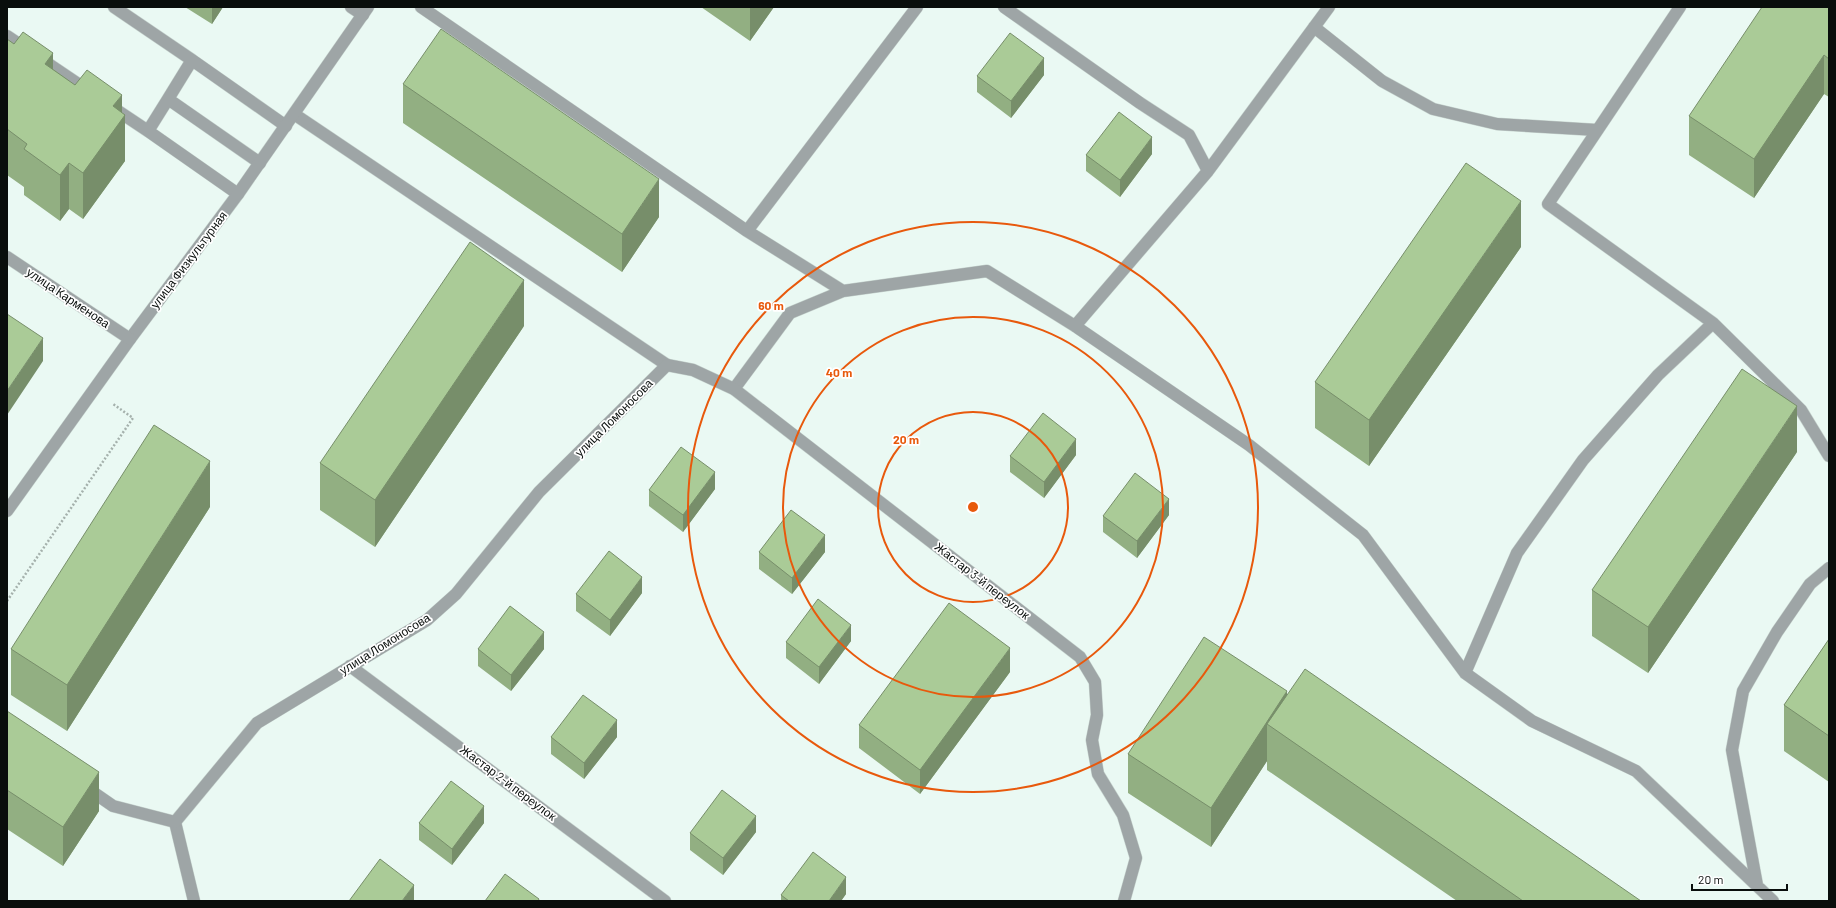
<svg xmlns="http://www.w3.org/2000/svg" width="1836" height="908" font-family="Barlow,sans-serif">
<rect width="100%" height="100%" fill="#eaf9f3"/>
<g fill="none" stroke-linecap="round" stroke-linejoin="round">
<defs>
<path id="service" d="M114,7L192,60L168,99
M351,7L363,15
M421,7L747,231
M1004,7L1140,103L1189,135L1208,171L1075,326
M1314,27L1382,81L1433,109L1497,124L1597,130
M7,36L90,92
M192,60L286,126
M112,107L148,131L168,99L260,163
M294,114L667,365
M148,131L238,194
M1208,171L1329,7
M843,291L747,231L917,7
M1713,323L1801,410L1829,456
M734,389L790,313L843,291L987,271L1075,326L1249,445L1363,535L1465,673L1532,721L1636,771L1773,901
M1465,673L1517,553L1583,460L1658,375L1713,323L1548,204L1680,7
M175,822L194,901
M1757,885L1732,750L1743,691L1777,632L1810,584L1829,568"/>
<path id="minor" d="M7,511L130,339L238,194L368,7
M350,666L665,901
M87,788L113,806L175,822L257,723L427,620L456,594L539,492L667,365L693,370L734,389L1080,657L1095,682L1097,715L1092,740L1098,774L1123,815L1136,858L1124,901"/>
<path id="tertiary" d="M7,257L130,339"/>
</defs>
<use href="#service" stroke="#c6d3ce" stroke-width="13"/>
<use href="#minor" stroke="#c6d3ce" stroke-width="13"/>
<use href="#tertiary" stroke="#c6d3ce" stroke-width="13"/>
<path stroke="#a5b1ac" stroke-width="2.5" stroke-dasharray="2 2" stroke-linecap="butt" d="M7,601L133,418L113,404"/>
<use href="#service" stroke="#9ea5a6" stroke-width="12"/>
<use href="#minor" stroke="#9ea5a6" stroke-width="12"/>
<use href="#tertiary" stroke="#9ea5a6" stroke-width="12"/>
</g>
<path fill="#92af82" d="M185,7H223L212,24Z
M701,7H774L750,41Z
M1829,7V97L1824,94L1754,198L1689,155V116Z
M7,39L53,69L75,85L122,113L125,161L83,219L69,209L60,221L24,195V187L7,175Z
M1044,75L1011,118L977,92V76Z
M403,84L659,217L622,272L403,123Z
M1152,154L1120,197L1086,171V155Z
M1521,247L1369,466L1315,428V382Z
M524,326L375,547L320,510V463Z
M1797,452L1648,673L1592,636V590Z
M1076,455L1044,498L1010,472V456Z
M715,489L683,532L649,506V490Z
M210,507L67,731L11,695V649Z
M1169,515L1137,558L1103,532V516Z
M759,552H825L792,594L759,569Z
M642,593L610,636L576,611V594Z
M1829,639V782L1784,751V705Z
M851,641L819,684L786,658V642Z
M478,649H544L511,691L478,666Z
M1010,672L920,794L859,748V725Z
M1287,694L1641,901H1457L1267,770V761L1211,847L1128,793V754Z
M7,711L99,811L63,866L7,829Z
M551,737H617L584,779L551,754Z
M419,823H484L452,865L419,840Z
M756,832L723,875L690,850V833Z
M846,894L841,901H781V895Z"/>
<path fill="#778e6a" d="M212,7H223L212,24Z
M750,7H774L750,41Z
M53,53V100L45,64Z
M1824,55V94L1754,198V159Z
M1044,58V75L1011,118V101Z
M122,95V119L125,115V161L83,219V173L113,106Z
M1152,137V154L1120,197V180Z
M69,163V209L60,221V175Z
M659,179V217L622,272V234Z
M1521,201V247L1369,466V420Z
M524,280V326L375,547V500Z
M43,338V361L7,415V391Z
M1797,406V452L1648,673V627Z
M1076,439V455L1044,498V482Z
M210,461V507L67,731V685Z
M715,472V489L683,532V515Z
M1169,499V515L1137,558V541Z
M825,535V552L792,594V578Z
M642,577V593L610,636V620Z
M851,625V641L819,684V667Z
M544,632V649L511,691V675Z
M1010,648V672L920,794V770Z
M1287,691V730L1267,724V761L1211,847V808Z
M617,720V737L584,779V763Z
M99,772V811L63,866V827Z
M484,806V823L452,865V849Z
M756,816V832L723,875V858Z
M846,877V894L841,901H829Z
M414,885V901H402Z"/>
<path fill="#aacb97" stroke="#778e6a" d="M1762,7H1829V59L1824,55L1754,159L1689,116Z
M441,29L659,179L622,234L403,84Z
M23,32L53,53L45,64L75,85L87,70L122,95L113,106L125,115L83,173L69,163L60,175L24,149L27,144L7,129V39L14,44Z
M1010,33L1044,58L1011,101L977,76Z
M1119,112L1152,137L1120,180L1086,155Z
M1466,163L1521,201L1369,420L1315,382Z
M470,242L524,280L375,500L320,463Z
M7,314L43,338L7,391Z
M1742,369L1797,406L1648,627L1592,590Z
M1043,413L1076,439L1044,482L1010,456Z
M154,425L210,461L67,685L11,649Z
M681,447L715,472L683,515L649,490Z
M1135,473L1169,499L1137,541L1103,516Z
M791,510L825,535L792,578L759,552Z
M609,551L642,577L610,620L576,594Z
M818,599L851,625L819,667L786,642Z
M949,603L1010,648L920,770L859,725Z
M510,606L544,632L511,675L478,649Z
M1204,637L1287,691L1211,808L1128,754Z
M1829,639V736L1784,705Z
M1305,669L1641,901H1523L1267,724Z
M583,695L617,720L584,763L551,737Z
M7,711L99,772L63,827L7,790Z
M451,781L484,806L452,849L419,823Z
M722,790L756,816L723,858L690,833Z
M813,852L846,877L829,901H789L781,895Z
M380,859L414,885L402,901H349Z
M505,874L539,899L538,901H485Z"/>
<g fill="none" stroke="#e8590c" stroke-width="2">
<circle cx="973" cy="507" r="95"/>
<circle cx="973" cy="507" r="190"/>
<circle cx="973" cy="507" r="285"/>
</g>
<g text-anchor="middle" stroke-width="3.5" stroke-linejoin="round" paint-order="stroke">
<g font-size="12" fill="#090e0c" stroke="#fff">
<text transform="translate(189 260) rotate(-53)" y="4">улица Физкультурная</text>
<text transform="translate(68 298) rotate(34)" y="4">улица Карменова</text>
<text transform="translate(614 418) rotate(-45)" y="4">улица Ломоносова</text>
<text transform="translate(982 581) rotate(38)" y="4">Жастар 3-й переулок</text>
<text transform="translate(385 644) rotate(-32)" y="4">улица Ломоносова</text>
<text transform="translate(508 783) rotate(37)" y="4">Жастар 2-й переулок</text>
</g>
</g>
<circle cx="973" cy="507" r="6" fill="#e8590c" stroke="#fff" stroke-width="2"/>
<g font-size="12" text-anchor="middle" font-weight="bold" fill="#e8590c" stroke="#fff" stroke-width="3.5" stroke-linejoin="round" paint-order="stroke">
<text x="771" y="310">60 m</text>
<text x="839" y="377">40 m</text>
<text x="906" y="444">20 m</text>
</g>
<rect width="1836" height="908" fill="none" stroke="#090e0c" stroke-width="16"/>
<path d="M1692 884v6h95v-6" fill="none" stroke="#090e0c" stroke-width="2"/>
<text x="1698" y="884" font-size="12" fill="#090e0c" stroke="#ffffff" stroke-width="3" paint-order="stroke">20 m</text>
</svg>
